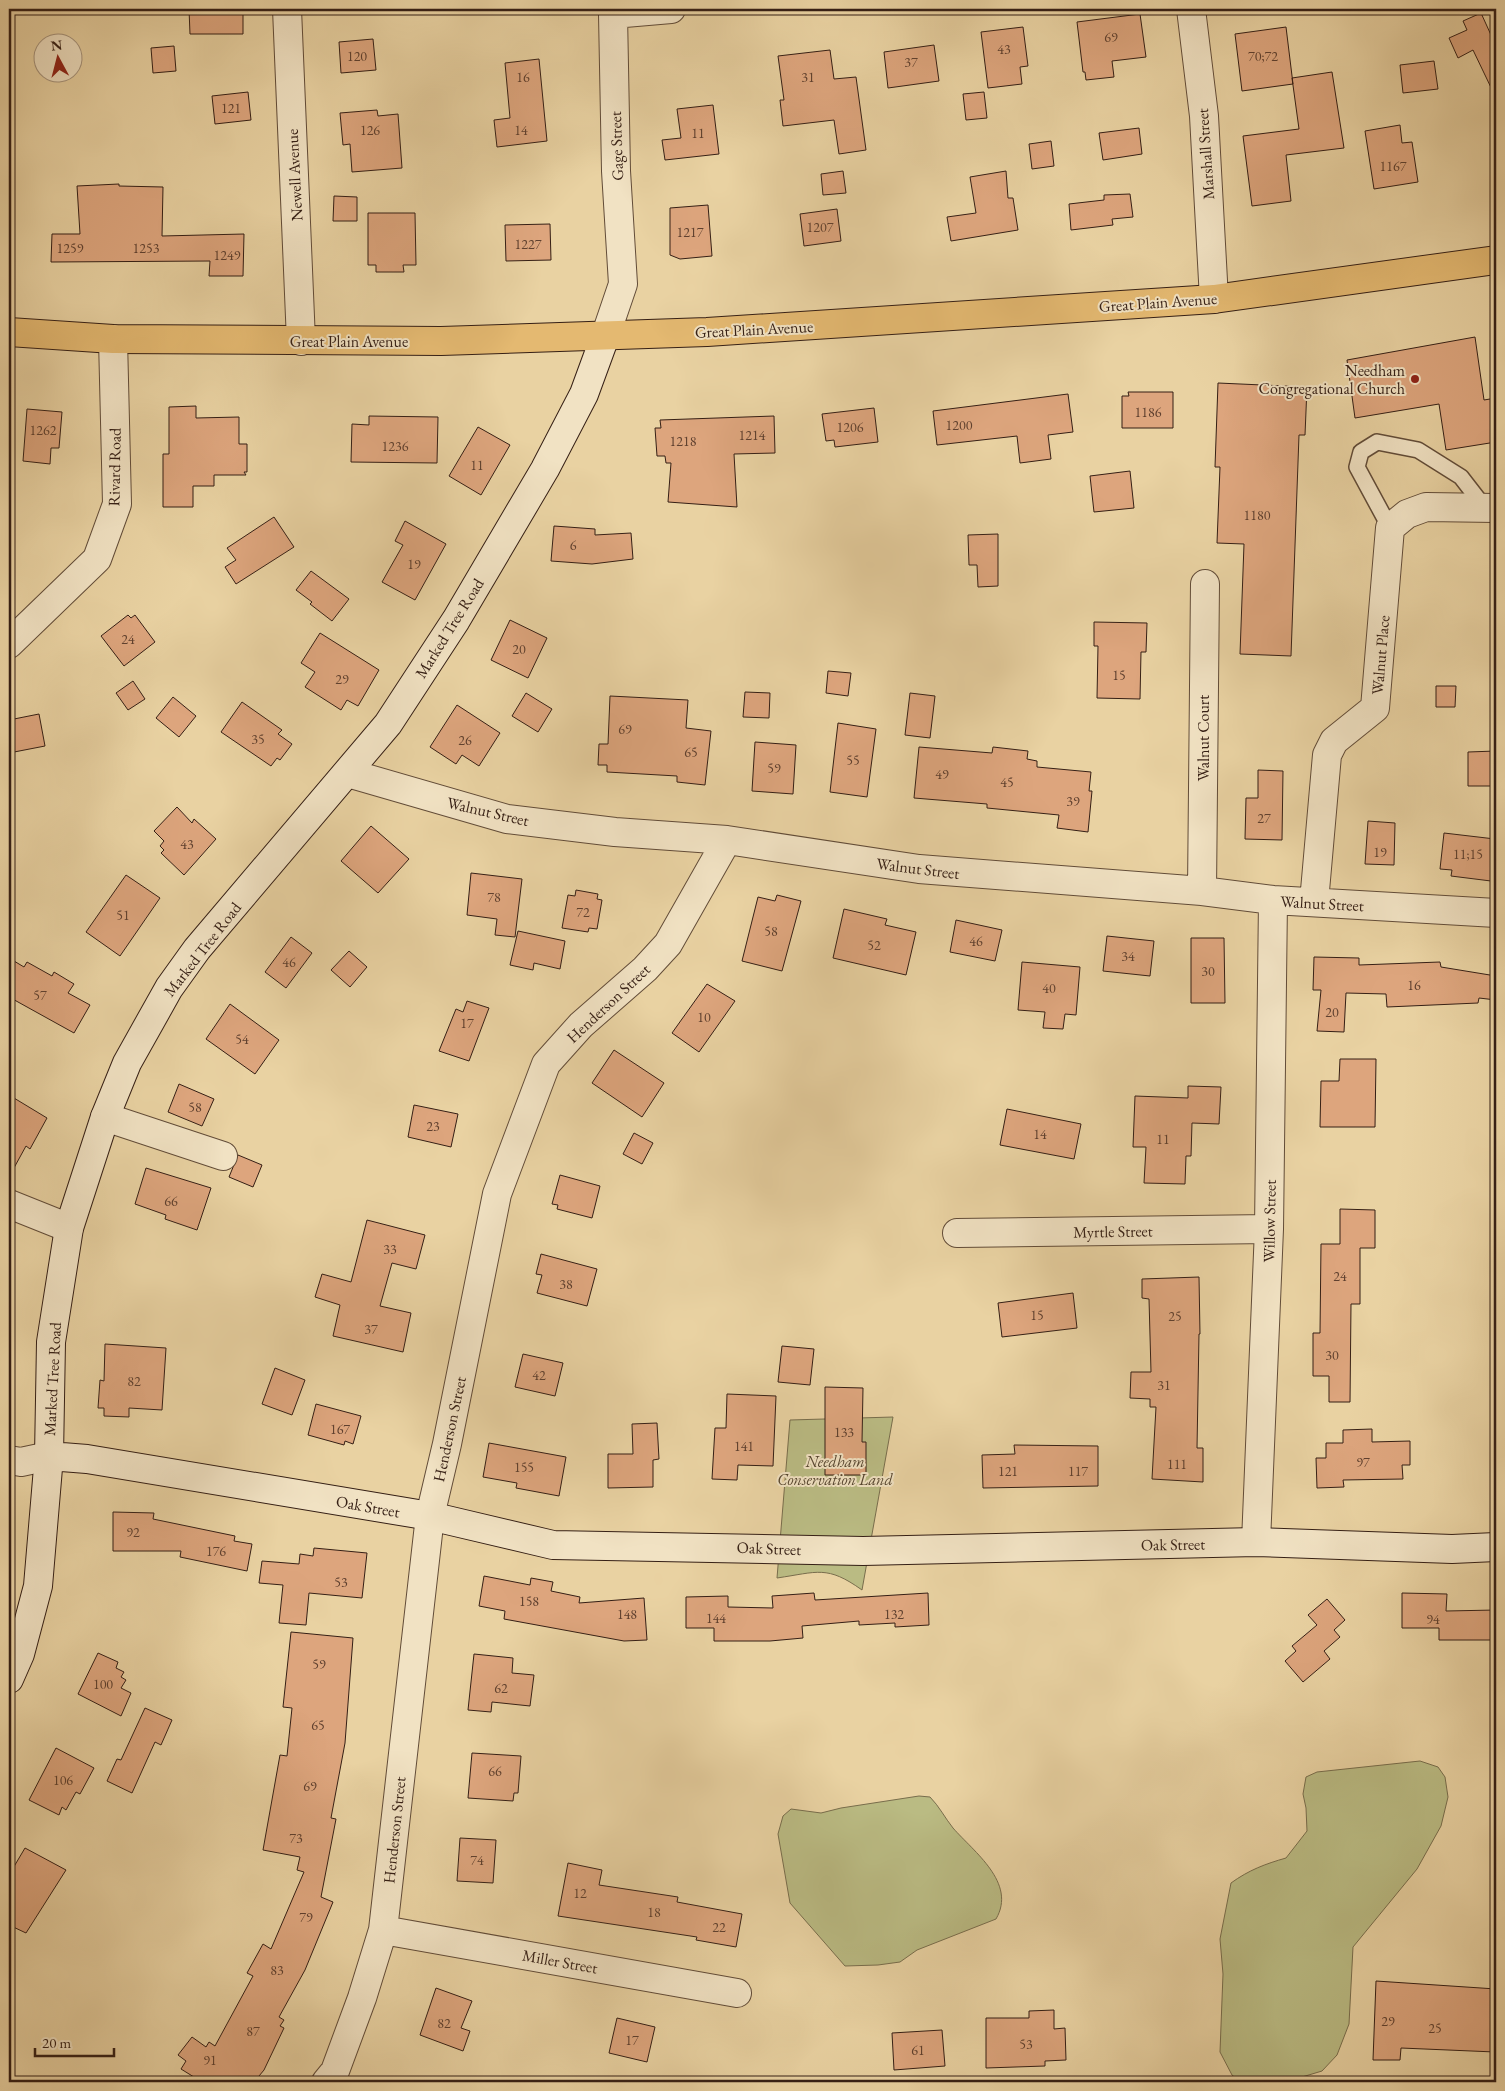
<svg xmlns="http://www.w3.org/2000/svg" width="1505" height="2091" font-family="'EB Garamond',serif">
<rect width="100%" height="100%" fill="#e9d2a2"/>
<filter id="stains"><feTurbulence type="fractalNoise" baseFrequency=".004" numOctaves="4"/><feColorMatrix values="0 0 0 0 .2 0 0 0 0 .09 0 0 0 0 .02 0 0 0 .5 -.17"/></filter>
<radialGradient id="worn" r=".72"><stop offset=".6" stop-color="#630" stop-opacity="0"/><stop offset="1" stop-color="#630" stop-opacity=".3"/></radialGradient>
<path fill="#babb83" stroke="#786d4c" d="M893,1417L862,1590C827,1565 818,1572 777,1578L790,1420Z
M1420,1761L1438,1767L1445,1777L1448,1797L1441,1826L1417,1869L1353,1947L1349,2024L1337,2055L1322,2071L1292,2080L1272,2082L1238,2080L1232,2075L1220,2052L1223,1974L1220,1939L1231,1883C1249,1870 1265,1864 1286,1858L1307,1831L1306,1808L1303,1794L1306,1777L1317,1772Z
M919,1796L930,1797C939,1806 945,1818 953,1828C974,1852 1017,1883 996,1919L917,1950L900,1962L878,1965L845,1966L790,1903L778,1834L783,1816L791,1809L821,1813L841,1808Z"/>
<path fill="#dda57d" stroke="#351f15" d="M189,9H243V34H190Z
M1481,13L1496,46V98L1473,50L1458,58L1449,38L1467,30L1463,21Z
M1140,14L1146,57L1112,61L1114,77L1086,80L1085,72H1083L1077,22Z
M1023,27L1028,66L1020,67L1022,84L988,88L981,32Z
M1286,27L1293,84L1242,91L1235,34Z
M373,39L376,70L341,73L339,42Z
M934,45L939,81L888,88L884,52Z
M174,46L176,71L153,73L151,48Z
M830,50L834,79L856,77L866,150L839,154L834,120L783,126L780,100H784L778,56Z
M539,59L547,141L497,147L494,120L510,118L505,63Z
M1434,61L1438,89L1403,93L1400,65Z
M1332,72L1344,148L1286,155L1291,201L1252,206L1243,136L1299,129L1292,78Z
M248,92L251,120L215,124L212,96Z
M984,92L987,118L966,120L963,94Z
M713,105L719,154L665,160L662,140L681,138L677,109Z
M377,110L378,116L398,114L402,168L352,172L350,144L343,145L340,113Z
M1400,125L1402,143L1412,142L1418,182L1374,189L1365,131Z
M1139,128L1142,154L1103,160L1099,133Z
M1051,141L1054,166L1032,169L1029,144Z
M843,171L846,193L823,195L821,174Z
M1006,171L1008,198H1013L1018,230L951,241L947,217L976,213L970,177Z
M119,184V186L163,187L162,236L244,234L243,276H209L210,261L51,262L52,234H80L77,186Z
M1130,194L1133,217L1112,219L1113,225L1071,230L1069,204L1104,200V195Z
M334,196L357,197V221H333Z
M708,205L712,256L680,259L670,255V208Z
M837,209L841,241L804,246L800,214Z
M368,213H415L416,265H403L404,272H376V265H368Z
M550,224L551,260L506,261L505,225Z
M1475,337L1484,400L1496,398V442L1446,450L1439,404L1355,418L1347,360Z
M1218,383L1307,387L1305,435H1299L1291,656L1240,654L1244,544L1217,543L1220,467H1215Z
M1128,392H1173V428H1122V396H1129Z
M1068,394L1073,432L1048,435L1051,459L1020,463L1017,436L937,445L933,411Z
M196,406V418L239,417V444H247V472H244L246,475H214V486H193V507H163V454H169V407Z
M874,408L878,442L835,447L834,440L826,441L822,414Z
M27,409L62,412L59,448H51L50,464L23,461Z
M369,416L438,417L437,463L351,462L352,424L369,425Z
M774,416L775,453L734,454L737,507L668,502L671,463H666L665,456H657L655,428H661L660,420Z
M478,427L510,445L481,495L449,476Z
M1130,471L1134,508L1094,512L1090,476Z
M274,517L294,547L236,584L225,567L236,560L227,548Z
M405,521L446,544L415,600L382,582L403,545L395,541Z
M554,526L595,529V535L631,533L633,559L592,564L551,561Z
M998,534V586L978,587L977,565H969L968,535Z
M311,571L349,599L332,621L310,604L312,602L296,590Z
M128,615L131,618L135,615L155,642L124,666L101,636Z
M510,620L547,638L528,678L491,660Z
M1094,622L1147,623L1146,652H1141L1140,699L1097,698L1098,646H1094Z
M320,633L379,670L358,706L347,700L341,710L305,687L315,672L301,663Z
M828,671L851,673L848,696L826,693Z
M133,681L145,699L128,710L116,693Z
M1436,686H1456L1455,707H1436Z
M745,692L770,693L769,718L743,717Z
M526,693L552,709L538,732L512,716Z
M910,693L935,696L930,738L905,735Z
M610,696L688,700L686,728L711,731L705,785L677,782V776L607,772V765H598L599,744H608Z
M173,697L196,716L179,737L156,718Z
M242,702L282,730L278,734L292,744L280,760L277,758L271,766L221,732Z
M457,705L500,733L479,766L462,755L456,764L430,747Z
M39,714L45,746L9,753V720Z
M838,723L876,729L867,797L830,792Z
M755,742L796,745L793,794L752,791Z
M919,747L992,753L993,747L1028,751L1027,759L1037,761V767L1091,772L1089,791H1092L1088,832L1057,828L1059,815L987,808V804L914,798Z
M1496,751V786H1468V752Z
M1258,770L1283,771L1282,840L1245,839L1246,798H1258Z
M177,807L192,823L194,819L216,839L184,875L161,853L164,850L160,846L164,841L154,831Z
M1368,821L1395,823L1394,865L1365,864Z
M371,826L409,859L378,893L341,861Z
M1444,833L1495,839L1491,881L1451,876L1452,870L1440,869Z
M471,873L522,879L515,937L495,935L497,919L467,915Z
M126,875L160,898L120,956L86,932Z
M576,890L598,894L597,899L602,900L597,929L589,928L588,932L562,928L568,895L575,896Z
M777,895L801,901L782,971L742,961L758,897L775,901Z
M844,909L887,919L885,925L916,932L906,975L833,958Z
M956,920L1002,930L995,961L950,952Z
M518,931L565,941L560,969L534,963L533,970L510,965Z
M1107,936L1154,941L1150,976L1103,971Z
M291,937L312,953L286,988L265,972Z
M1191,938H1224L1225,1003H1191Z
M349,951L367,967L350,987L331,970Z
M1314,957L1359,958V965L1440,962L1441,967L1496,976V1000L1479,998L1478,1003L1387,1007L1386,994L1346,993L1344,1032L1317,1031L1321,990H1313Z
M9,958L24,967L27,962L52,976L54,972L74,984L68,993L90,1005L74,1033L9,997Z
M1022,962L1080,967L1076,1015L1065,1014L1063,1029L1043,1028L1045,1012L1018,1010Z
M707,984L735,1001L699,1052L672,1033Z
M467,1001L489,1008L469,1061L439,1051L456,1009L463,1012Z
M230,1004L279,1040L255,1074L206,1039Z
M614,1050L664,1083L642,1117L592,1083Z
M1340,1059H1376L1375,1127H1320L1321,1081H1339Z
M179,1084L214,1099L202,1126L168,1112Z
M1188,1086L1221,1087L1219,1124L1192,1123L1191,1156H1186L1185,1184L1144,1183L1146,1147H1133L1135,1096L1188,1098Z
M9,1095L47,1118L30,1149L26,1146L9,1177Z
M414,1105L458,1114L451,1147L408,1137Z
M1007,1109L1081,1124L1074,1159L1000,1145Z
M634,1133L653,1143L642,1164L623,1154Z
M238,1155L262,1165L253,1187L229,1177Z
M146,1168L211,1188L197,1230L165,1219L166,1215L135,1204Z
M560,1175L600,1186L592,1218L557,1209L558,1205L552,1204Z
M1340,1209L1375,1210V1248H1360V1304H1351L1350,1402H1329V1376H1313V1333H1320L1321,1244H1340Z
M367,1220L425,1235L416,1269L392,1263L380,1306L411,1313L403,1352L333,1336L340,1305L315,1297L322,1274L351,1282Z
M541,1254L597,1269L587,1306L537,1293L542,1275L536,1274Z
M1199,1277L1200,1334H1199L1197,1448H1203V1482L1152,1479L1156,1407H1150V1399L1130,1398L1131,1372H1151L1149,1299L1142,1298V1279Z
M1073,1293L1077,1328L1002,1337L998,1303Z
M105,1344L166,1348L162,1410L129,1408V1417L104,1416V1408H98L100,1380L104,1381Z
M782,1346L814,1349L810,1385L778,1382Z
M523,1354L563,1363L555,1396L515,1387Z
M275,1368L305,1380L292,1415L262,1404Z
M825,1387L863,1388L862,1442H866V1475H825Z
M727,1394L776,1396L773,1466L738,1465L737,1480L712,1479L715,1428H726Z
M316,1404L361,1416L353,1444L345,1441L344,1445L308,1435Z
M657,1423L659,1459L653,1460V1487L608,1488V1454H633L632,1424Z
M1372,1429V1442L1410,1441V1465H1402L1403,1479L1343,1480L1344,1487L1317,1488L1316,1458H1326V1443H1343V1430Z
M489,1443L566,1457L559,1496L516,1488L517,1483L483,1477Z
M1014,1445L1098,1446V1486L983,1488L982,1455L1015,1454Z
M113,1512L154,1513L153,1519L235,1536L234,1541L252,1544L247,1571L180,1557L181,1551H113Z
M314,1548L367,1553L362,1598L309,1593L306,1625L279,1623L283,1585L259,1583L262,1561L299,1564L300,1554L313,1556Z
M484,1576L530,1585L531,1578L553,1582L551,1591L580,1597L579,1603L644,1598L647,1640L624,1641L504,1619L505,1611L479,1606Z
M814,1593L815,1600L928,1593L929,1625L895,1627V1623L859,1625V1621L802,1626L803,1638L770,1641H714V1628H686V1597L728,1596V1607L773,1608L772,1596Z
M1402,1593L1447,1594L1446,1611L1496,1610V1640H1439V1628H1402Z
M1327,1599L1345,1620L1334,1630L1340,1637L1324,1651L1330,1659L1303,1682L1285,1661L1296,1651L1292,1646L1317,1625L1308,1615Z
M291,1632L353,1638L345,1743L331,1818L336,1819L321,1897L333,1902L305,1970L279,2017L284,2020L280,2026L284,2028L264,2070L254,2082H202L181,2069L186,2061L178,2055L192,2037L206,2047L209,2042L215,2046L253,1976L247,1973L263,1944L271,1949L304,1872L297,1870L300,1857L263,1850L280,1755L287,1756L292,1708L283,1707Z
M98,1653L118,1662L116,1668L124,1672L121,1677L126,1680L121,1688L131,1693L121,1716L78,1694Z
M474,1654L513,1658L512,1673L534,1675L530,1706L492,1702L491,1712L468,1710Z
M145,1708L172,1720L161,1745L155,1742L132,1793L107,1781L117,1759L121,1760Z
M56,1748L94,1768L80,1794L76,1792L66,1810L62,1807L59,1815L29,1800Z
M472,1753L521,1756L518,1793H514L513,1801L468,1798Z
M460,1838L496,1840L493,1883L457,1881Z
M25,1848L66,1870L26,1933L9,1925V1875Z
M568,1863L602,1870L599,1885L678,1897L677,1902L742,1914L736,1947L696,1940L697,1937L558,1916Z
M1376,1981L1496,1989L1495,2052L1401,2048L1400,2060H1373Z
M436,1988L472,2001L461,2028L470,2031L463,2051L420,2035Z
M1054,2010V2029L1065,2028L1066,2060L1045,2061V2066L986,2068V2018H1029V2011Z
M617,2018L655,2027L647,2062L609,2053Z
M942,2030L945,2066L894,2070L892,2033Z"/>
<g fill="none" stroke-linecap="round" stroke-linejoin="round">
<defs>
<path id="lane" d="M1390,528L1357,467L1361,452L1377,442L1418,450L1461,477L1485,508"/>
<path id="street" d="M287,9L301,341
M1191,9L1204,116L1214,299
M606,334L623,284L616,171L613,14L671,9
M9,644L97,559L117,504L113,339
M348,773L507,819L615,832L727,840L919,869L1202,891L1273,900L1496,913
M1202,891L1205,584
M1314,902L1327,755L1334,741L1375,708L1390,528L1407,514L1426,507L1496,508
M105,1117L223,1156
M9,1204L69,1228
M957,1233L1269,1229
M9,1460L21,1462L49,1456
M1256,1542L1269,1229L1273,900
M383,1930L737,1993
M326,2082L335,2071L362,1998L383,1930L430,1516L447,1444L497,1194L546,1064L581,1025L645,969L668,944L727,840"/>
<path id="secondary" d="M49,1456L87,1459L430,1516L553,1545L863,1551L1256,1542L1452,1549L1496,1547
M9,1679L20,1654L38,1586L49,1456L51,1342L69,1228L105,1117L127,1063L169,988L197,949L388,724L456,620L545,469L584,394L606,334"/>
<path id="primary" d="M9,332L113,339L441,341L707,332L1214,299L1496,260"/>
</defs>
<use href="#lane" stroke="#624c38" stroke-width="18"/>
<use href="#street" stroke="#624c38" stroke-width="30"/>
<use href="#secondary" stroke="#351f15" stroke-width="30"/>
<use href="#primary" stroke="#351f15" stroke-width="30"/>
<use href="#lane" stroke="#f1e2c3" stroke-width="15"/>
<use href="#street" stroke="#f1e2c3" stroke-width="28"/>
<use href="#secondary" stroke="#f1e2c3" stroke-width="28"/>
<use href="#primary" stroke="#e4b971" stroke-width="28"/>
</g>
<circle fill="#8f2418" stroke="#f1e2c3" stroke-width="2" cx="1415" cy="379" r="5"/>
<g text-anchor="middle" stroke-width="4" stroke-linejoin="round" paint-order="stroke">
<g font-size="14" fill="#5f402f">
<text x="1111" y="42">69</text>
<text x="1004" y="54">43</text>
<text x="357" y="61">120</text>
<text x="1263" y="61">70;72</text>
<text x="911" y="67">37</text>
<text x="523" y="82">16</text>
<text x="808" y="82">31</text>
<text x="231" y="113">121</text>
<text x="370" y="135">126</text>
<text x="521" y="135">14</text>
<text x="698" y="138">11</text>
<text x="1393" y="171">1167</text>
<text x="820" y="232">1207</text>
<text x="690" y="237">1217</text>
<text x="528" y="249">1227</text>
<text x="70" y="253">1259</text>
<text x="146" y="253">1253</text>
<text x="227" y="260">1249</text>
<text x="1148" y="417">1186</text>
<text x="959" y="430">1200</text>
<text x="850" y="432">1206</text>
<text x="43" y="435">1262</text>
<text x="752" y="440">1214</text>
<text x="683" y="446">1218</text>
<text x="395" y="451">1236</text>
<text x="477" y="470">11</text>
<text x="1257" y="520">1180</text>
<text x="573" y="550">6</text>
<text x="414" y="569">19</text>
<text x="128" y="644">24</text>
<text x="519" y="654">20</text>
<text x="1119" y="680">15</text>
<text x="342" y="684">29</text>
<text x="625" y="734">69</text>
<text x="258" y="744">35</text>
<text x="465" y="745">26</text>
<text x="691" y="757">65</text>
<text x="853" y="765">55</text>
<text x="774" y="773">59</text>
<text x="942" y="779">49</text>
<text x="1007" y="787">45</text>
<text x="1073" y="806">39</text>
<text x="1264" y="823">27</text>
<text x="187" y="849">43</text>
<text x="1380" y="857">19</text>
<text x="1468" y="859">11;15</text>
<text x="494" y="902">78</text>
<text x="583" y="917">72</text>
<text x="123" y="920">51</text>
<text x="771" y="936">58</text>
<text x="976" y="946">46</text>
<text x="874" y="950">52</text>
<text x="1128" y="961">34</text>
<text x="289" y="967">46</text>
<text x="1208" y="976">30</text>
<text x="1414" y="990">16</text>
<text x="1049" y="993">40</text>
<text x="40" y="1000">57</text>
<text x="1332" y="1017">20</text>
<text x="704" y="1022">10</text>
<text x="467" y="1028">17</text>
<text x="242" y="1044">54</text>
<text x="195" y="1112">58</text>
<text x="433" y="1131">23</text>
<text x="1040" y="1139">14</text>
<text x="1163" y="1144">11</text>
<text x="171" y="1206">66</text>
<text x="390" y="1254">33</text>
<text x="1340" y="1281">24</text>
<text x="566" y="1289">38</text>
<text x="1037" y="1320">15</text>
<text x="1175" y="1321">25</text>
<text x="371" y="1334">37</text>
<text x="1332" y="1360">30</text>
<text x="539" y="1380">42</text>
<text x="134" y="1386">82</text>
<text x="1164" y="1390">31</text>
<text x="340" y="1434">167</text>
<text x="844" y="1437">133</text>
<text x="744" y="1451">141</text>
<text x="1363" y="1467">97</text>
<text x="1177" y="1469">111</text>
<text x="524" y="1472">155</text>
<text x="1008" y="1476">121</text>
<text x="1078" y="1476">117</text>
<text x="133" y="1537">92</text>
<text x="216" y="1556">176</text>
<text x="341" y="1587">53</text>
<text x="529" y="1606">158</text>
<text x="627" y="1619">148</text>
<text x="894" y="1619">132</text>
<text x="716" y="1623">144</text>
<text x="1433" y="1624">94</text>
<text x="319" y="1669">59</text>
<text x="103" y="1689">100</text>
<text x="501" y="1693">62</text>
<text x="318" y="1730">65</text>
<text x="495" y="1776">66</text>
<text x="63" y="1785">106</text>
<text x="310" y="1791">69</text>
<text x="296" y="1843">73</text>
<text x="477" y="1865">74</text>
<text x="580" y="1898">12</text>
<text x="654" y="1917">18</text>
<text x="306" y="1922">79</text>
<text x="719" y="1932">22</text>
<text x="277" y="1975">83</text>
<text x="1388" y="2026">29</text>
<text x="444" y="2028">82</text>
<text x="1435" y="2033">25</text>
<text x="253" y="2036">87</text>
<text x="632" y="2045">17</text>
<text x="1026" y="2049">53</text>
<text x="918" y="2055">61</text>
<text x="210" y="2065">91</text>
</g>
<g font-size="16" fill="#351f15" stroke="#f1e2c3">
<text transform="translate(616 146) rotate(-92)" y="6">Gage Street</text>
<text transform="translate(1205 154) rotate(-94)" y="6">Marshall Street</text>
<text transform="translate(294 175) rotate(-93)" y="6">Newell Avenue</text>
<text transform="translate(1158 302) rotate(-4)" y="6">Great Plain Avenue</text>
<text transform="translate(754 329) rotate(-3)" y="6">Great Plain Avenue</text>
<text x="349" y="347">Great Plain Avenue</text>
<text transform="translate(114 467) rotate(-89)" y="6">Rivard Road</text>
<text transform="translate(449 628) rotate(-58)" y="6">Marked Tree Road</text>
<text transform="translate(1380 655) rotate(-85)" y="6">Walnut Place</text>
<text transform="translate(1203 738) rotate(-90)" y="6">Walnut Court</text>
<text transform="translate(488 811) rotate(13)" y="6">Walnut Street</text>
<text transform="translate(918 868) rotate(7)" y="6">Walnut Street</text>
<text transform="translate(1322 903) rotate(3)" y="6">Walnut Street</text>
<text transform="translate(202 949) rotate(-52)" y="6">Marked Tree Road</text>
<text transform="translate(608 1003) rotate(-43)" y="6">Henderson Street</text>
<text transform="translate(1269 1221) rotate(-89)" y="6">Willow Street</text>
<text transform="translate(1113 1231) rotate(-1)" y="6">Myrtle Street</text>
<text transform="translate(52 1379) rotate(-87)" y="6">Marked Tree Road</text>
<text transform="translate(449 1429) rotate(-78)" y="6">Henderson Street</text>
<text transform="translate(368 1506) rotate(10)" y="6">Oak Street</text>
<text transform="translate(1173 1544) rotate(-1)" y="6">Oak Street</text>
<text transform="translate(769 1548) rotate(2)" y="6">Oak Street</text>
<text transform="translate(394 1830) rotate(-84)" y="6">Henderson Street</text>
<text transform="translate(560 1961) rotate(10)" y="6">Miller Street</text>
</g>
<g font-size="16" fill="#351f15" stroke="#f1e2c3" text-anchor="end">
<text x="1405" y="376">Needham<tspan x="1405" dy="18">Congregational Church</tspan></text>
</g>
<g font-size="16" font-style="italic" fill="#564630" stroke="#f1e2c3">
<text x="835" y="1467">Needham<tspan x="835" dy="18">Conservation Land</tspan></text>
</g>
</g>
<rect width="1505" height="2091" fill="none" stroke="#e9d2a2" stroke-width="30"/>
<rect x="10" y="10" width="1485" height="2071" fill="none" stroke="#351f15" stroke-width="2.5"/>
<rect x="15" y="15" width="1475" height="2061" fill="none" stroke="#351f15"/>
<g transform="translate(58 58) rotate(353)"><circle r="24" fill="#f1e2c3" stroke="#a6947d"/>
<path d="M0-4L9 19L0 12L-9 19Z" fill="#8f2418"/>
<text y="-8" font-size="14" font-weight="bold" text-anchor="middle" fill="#351f15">N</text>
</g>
<path d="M35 2048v8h79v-8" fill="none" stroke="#351f15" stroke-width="2.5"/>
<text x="42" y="2048" font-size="15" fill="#351f15" stroke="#f1e2c3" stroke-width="4" paint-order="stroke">20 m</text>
<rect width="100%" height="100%" filter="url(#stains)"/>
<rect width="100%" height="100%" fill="url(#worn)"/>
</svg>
